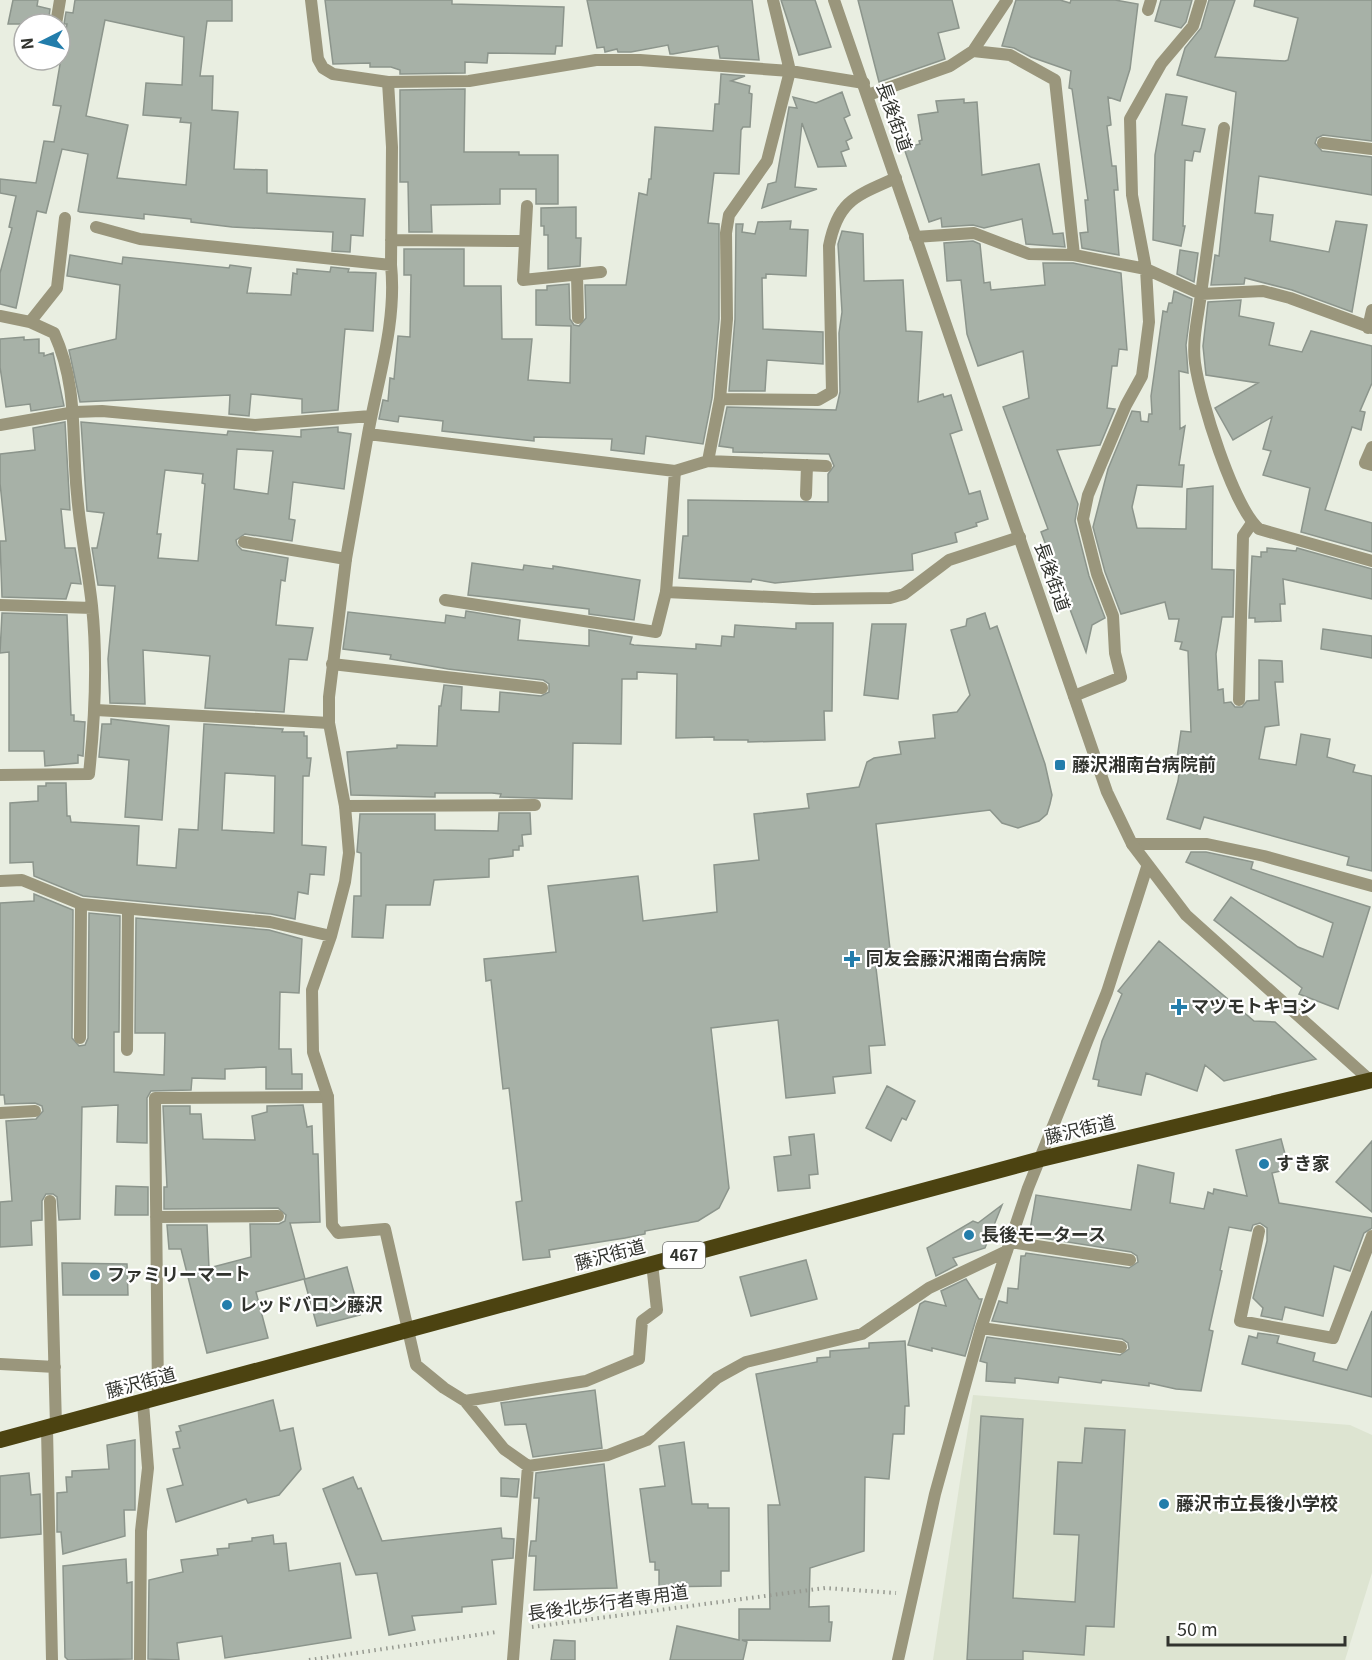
<svg xmlns="http://www.w3.org/2000/svg" width="1372" height="1660" font-family="Georgia,'Noto Sans JP',serif">
<rect width="100%" height="100%" fill="#e9eee1"/>
<path fill="#dde4d1" d="M973,1395L1350,1425L1372,1435V1573L1345,1660H933Z"/>
<path fill="#a7b1a7" stroke="#8c958c" stroke-width="1.5" fill-rule="evenodd" d="M13,0H38L37,6L50,9L48,24H8Z
M75,0H232V21H207L200,76H213L212,110L238,112L234,169L267,170V193L365,199L363,236L351,235L350,252L332,251L333,232L232,227L191,222V219L144,214V219L80,212L78,211L88,154L62,149L46,213L37,211L16,308L0,304V273L12,228L9,227L16,196L0,193V179L36,183L44,141L54,142L61,106L53,105L67,24H64L66,12L73,13ZM105,20L184,37L182,85L146,83L143,115L181,118L180,122L191,123L186,185L117,178L128,125L86,116Z
M325,0H452V4L564,7L562,46H556L555,54L488,53L487,63L465,62V73L400,74V70L391,67H370V63L333,64Z
M587,0H752L759,60L720,58L718,46L673,54H670L668,45L631,52H618L617,49L605,52L604,47L597,48Z
M781,0H815L831,47L799,55Z
M858,0H952L959,28L938,33L945,59L879,82Z
M1016,0H1060L1070,3L1071,0H1115L1138,4L1130,69L1120,101L1108,97L1111,125L1107,126L1112,166H1116L1118,190H1114L1119,255L1082,248L1080,233L1088,232L1085,200H1088L1072,89L1069,88L1071,71L1031,57L1014,48L1002,46Z
M1161,0H1192L1186,22L1181,28L1155,21Z
M1209,0H1235L1215,57L1285,61L1288,60L1298,18L1254,6L1255,0H1372V141L1323,135L1317,138L1315,143L1322,151L1372,157V195L1259,176L1255,213L1273,215L1270,241L1329,252L1336,221L1367,225L1352,312L1292,290L1245,278L1244,284L1211,285L1215,255L1219,256L1236,92L1177,75L1185,48L1201,28Z
M721,74L745,76L731,81L750,86L749,93L752,94L750,127H743L741,130L739,174L714,173L708,223L719,224V319L712,398L703,444L646,436L644,454L611,450L612,439L534,437V441L442,431L443,421L399,416L398,422L379,419L383,400L388,401L390,378L394,379L398,336L410,337L411,275H404V249H464V286H501L502,339H532L528,380L570,383L571,326L536,325V290H547V286L569,284L570,319L574,325L579,326L586,318L585,285H626L639,193L647,195L649,179H651L655,127L713,131L715,104H719Z
M465,89L464,152H519V155H558V204H536V189H500V204L431,205L432,232H409L408,182H400V90Z
M842,92L850,115L844,118L852,138L846,141L849,149L841,152L846,166L818,167L802,123L795,187L817,189L762,208L768,184L776,182L789,107L797,108L793,97L816,103Z
M1166,94L1187,97L1182,125L1205,129L1200,152L1194,151L1192,161L1185,160L1183,226H1185L1181,246L1153,240L1155,155Z
M964,99V103L977,102L982,175L1039,164L1053,234L1063,233L1065,247L1026,244L1022,219L984,228L973,225L942,227L941,218L929,222L904,148L920,144L919,141L922,140L918,115L938,112L936,101Z
M576,207V238H581L580,266L548,269V235H544V226H541V208Z
M791,221L790,229L808,230L806,276L766,274V278H762L763,329L823,332V364L767,360L765,391H729L735,319L736,224H743L742,232L755,234L758,222Z
M842,231L863,234L864,281L903,280L906,331L922,332L918,402L943,394L944,397L951,395L962,430L950,434L969,494L980,491L988,519L976,523L977,526L955,533L957,542L912,554L913,570L775,583L752,579L751,582L679,578L683,536H688V500L828,502V474L834,466L829,454L733,452V448L719,446L727,407L836,410L840,392L839,333L842,312L838,244Z
M973,241L980,244L984,283L990,282L991,290L1045,285L1043,263H1073L1121,273L1127,350L1119,349L1117,366H1112L1107,408L1115,409L1100,445L1057,450L1078,504L1075,521L1089,576L1105,618L1092,625L1086,652L1041,532L1048,529L1003,407L1029,398L1023,351L978,366L967,334L961,280L947,281L944,243Z
M1180,250L1198,253L1194,282L1177,274Z
M70,255L122,264L123,257L229,268L230,265L251,268L247,293L291,295L293,273L297,274V269L330,272L331,267L349,269L348,272L376,273L373,331L345,329L338,410L302,413V399L251,394L249,416L229,414L230,395L80,402L69,350L116,339L120,285L67,276Z
M1174,291L1192,299L1186,345L1188,373L1179,371L1180,429L1185,426L1179,465H1184L1182,487L1137,485L1132,507L1137,528L1186,529L1187,489L1213,486L1212,569L1234,570L1233,617H1222L1216,654L1218,690L1223,689L1224,703L1231,702L1235,707H1242L1247,701L1259,700V660L1282,661L1283,682H1275L1279,725L1265,727L1259,759L1296,765L1301,734L1330,739L1327,757L1355,765L1353,772L1372,776V871L1347,865L1349,857L1204,817L1200,829L1167,819L1178,781L1181,759L1177,758L1181,731L1191,732L1188,651L1180,649L1182,642L1175,641L1179,619H1169L1165,602L1121,614L1105,572L1093,527L1108,469L1132,411L1140,412L1141,421L1148,422L1149,414H1152L1151,396L1163,311L1167,312L1169,303H1172Z
M1241,300L1239,316L1274,323L1269,345L1302,352L1311,331L1372,346V383L1360,411L1365,412L1361,430L1352,427L1325,510L1372,523V552L1301,532L1310,488L1263,475L1271,451L1263,449L1272,417L1233,440L1215,408L1258,383L1206,375L1203,346L1208,302Z
M24,337V340L39,339V353H44V356L53,353L64,406L31,411L30,404L6,407L0,367V339Z
M65,422L70,510L61,509L65,548H75L81,584L71,583L66,599L2,597L0,541H6L0,483V454L35,450L33,428Z
M81,422L227,435L228,431L301,437V430L338,427V432L351,434L344,489L293,482L289,519L295,520L292,541L245,534L236,540L237,545L242,550L288,558L285,581L281,580L276,625L313,628L307,660L289,659L284,712L205,708L210,656L143,650L145,704L110,703L108,659L115,586L98,585L92,548H97L104,513L87,511ZM237,449L273,451L268,494L234,489ZM165,470L203,474L202,483L205,484L198,561L158,558L161,534H157Z
M1267,548L1296,551L1297,548L1372,569V599L1283,579L1285,604H1280L1281,621L1255,622V618H1249L1252,556L1261,557V552H1267Z
M472,563L523,570L524,565L553,569V566L640,580L634,620L589,614V609L468,595Z
M466,611L520,620L518,640L589,646V630L632,637L630,644L634,645L696,649V644L721,646L722,636L734,637L735,625L796,629V623H833L832,711H824L825,740L748,742V740H714V737L676,738L677,674L637,672V679H622L621,744L573,743L572,799L500,797L501,794L492,793H435V797L351,795L347,752L397,748V745L437,746L439,706H441L444,685L462,687L461,710L499,712L500,692L541,696L549,692V684L543,680L448,669L390,659L391,655L343,649L348,612L445,623L446,615L465,618Z
M2,613L67,615L71,715H74V721L85,722L83,756L78,755V763L45,766L44,751H9V652L0,653Z
M985,613L990,629L997,626L1045,764L1052,795L1050,804L1047,814L1039,821L1018,828L1002,823L990,810L876,824L890,949L874,951L885,1045L869,1046L871,1073L833,1077L835,1093L786,1098L778,1020L711,1028L729,1188L719,1208L698,1221L645,1231V1234L625,1238L549,1250L550,1257L523,1260L516,1202L522,1201L509,1088L503,1089L491,980L486,981L484,959L556,952L548,886L638,876L643,921L717,912L714,865L759,860L754,814L809,808L807,794L859,787L867,762L874,758L901,754L899,742L935,738L933,715L957,712L970,695L951,630L966,626L967,619Z
M872,624H906L898,699L864,695Z
M1323,629L1372,636V658L1321,649Z
M111,719L169,726L162,820L125,817L129,760L99,757L102,724H111Z
M204,724L283,729L282,732H304V736H307V758H311L309,776H303L302,845L326,847L324,875L310,874L308,894L298,892L295,919L271,914L83,896L34,876L33,862L10,863V803L38,801V786H46V783H66L67,816H70L71,822L139,826L137,865L176,868L179,829L198,830ZM225,773L275,776L274,833L222,830Z
M499,813H530L531,834L522,835L523,846H519V850H513V856L489,859V877L434,880L430,905H386L383,938L352,937L354,896H361V853L357,852L360,814H435V830L498,831Z
M1191,852H1206L1253,862L1251,869L1370,907L1338,1009L1299,994L1302,988L1214,920L1231,897L1298,947L1323,957L1333,923L1186,862Z
M34,894L73,910L72,1038L79,1046L85,1045L88,1038L89,913L120,916L119,1032H114V1072L164,1075L165,1033H135L136,918L269,930L302,939L299,993L280,992L279,1049H291L292,1074H302V1089H266V1067L225,1069V1079L192,1078L191,1090L151,1091L147,1098V1143L117,1142L118,1105L82,1107L80,1219L59,1220L57,1197L53,1194H46L42,1201V1220L31,1221L32,1245L0,1247V1202L12,1201L6,1121L36,1119L43,1111L42,1106L35,1103L5,1104L4,1095H0V903L34,901Z
M1159,941L1254,1021L1275,1022L1316,1059L1224,1081L1205,1065L1197,1091L1146,1073L1141,1095L1098,1086L1099,1080L1093,1079L1102,1041L1122,994L1118,991Z
M887,1086L915,1101L906,1120L902,1118L891,1141L866,1128Z
M303,1105L307,1127L312,1126L313,1154H318L320,1222L290,1223L305,1279L347,1267L360,1315L317,1326L304,1279L256,1292L268,1338L207,1353L181,1249H169L167,1225H207L209,1268L251,1257L250,1224H279L285,1221L286,1215L278,1208L164,1209V1187H167L163,1106H190V1114H201L203,1139L255,1140L252,1116L267,1112V1106Z
M814,1134L818,1174L809,1175L810,1188L778,1191L774,1157L791,1155L789,1137Z
M1281,1139L1289,1169L1272,1173L1279,1203L1372,1218V1228L1364,1233L1350,1271L1334,1266L1323,1316L1285,1307L1282,1320L1261,1316L1263,1308L1253,1298L1267,1241V1228L1260,1223L1253,1225L1251,1231L1229,1227L1220,1270L1222,1271L1209,1330L1213,1331L1201,1391L1176,1389L1149,1383V1386L1102,1380L1101,1383L1059,1377L1058,1383L1015,1378V1383L986,1381L987,1363L980,1361L987,1337L1120,1355L1129,1349L1128,1343L1122,1339L992,1321L999,1301L1007,1303L1008,1288L1018,1289L1021,1256H1025L1026,1253L1129,1268L1138,1262L1137,1256L1131,1252L1029,1236L1036,1195L1131,1210L1138,1165L1174,1173L1170,1203L1204,1209L1208,1192L1213,1194L1214,1189L1247,1196L1236,1150Z
M1372,1141V1212L1336,1182Z
M116,1186L148,1187V1215H115Z
M1002,1205L985,1248L953,1258L957,1265L936,1276L927,1248L973,1221L978,1223Z
M806,1260L817,1299L751,1316L740,1277Z
M62,1263L127,1264L128,1295H63Z
M966,1279L979,1299H982L965,1356L932,1348V1351L908,1345L920,1304L925,1301L946,1306L941,1291Z
M1372,1311V1397L1242,1364L1249,1336L1257,1338L1258,1333L1279,1336L1277,1343L1315,1353L1313,1361L1347,1370Z
M905,1341L909,1406H905L904,1434H893L889,1479L865,1477L864,1551L810,1568L809,1607L829,1606V1622H832L830,1641L742,1640L747,1642L743,1660H670L677,1626L739,1640V1609H770L768,1505H780L756,1374L817,1362V1358L830,1357V1351L869,1348V1343Z
M595,1390L602,1448L533,1457L526,1424L505,1425L501,1403Z
M273,1400L280,1431L293,1428L301,1469L279,1495L248,1503L246,1499L176,1522L167,1489L183,1485L173,1449L180,1448L176,1432L181,1431L179,1426Z
M981,1416L1023,1419L1013,1598L1075,1602L1079,1535L1054,1534L1058,1462L1082,1463L1085,1428L1125,1430L1114,1627L1086,1626L1084,1655L1023,1651V1660H967Z
M135,1440V1510H124L125,1536L63,1554L61,1532H57V1493L67,1492L66,1477H72V1471L109,1469L107,1445Z
M684,1442L692,1504H708V1508H729V1571H721V1586L659,1587V1570H655V1562H650L640,1489L665,1486L659,1446Z
M604,1464L617,1588L534,1590L536,1556H529L531,1541H536L539,1498H534L536,1473Z
M29,1473L31,1495L40,1494L41,1534L0,1538V1476Z
M353,1477L358,1489L361,1488L382,1541L501,1528L502,1538L514,1539L513,1558L492,1560L496,1604L462,1607V1612L412,1616L415,1630L389,1635L377,1573L356,1575L323,1489Z
M501,1478L519,1479L517,1497L501,1496Z
M273,1535L274,1544L286,1543L289,1571L340,1563L351,1638L225,1658L222,1636L177,1643L179,1660L148,1659L149,1580L183,1572L181,1560L218,1555L217,1549L229,1548V1544L252,1541V1538Z
M126,1559L127,1583L132,1582V1659L68,1660L65,1657L63,1566Z
M554,1640L575,1641V1660H551Z"/>
<g fill="none" stroke-linecap="round" stroke-linejoin="round">
<path stroke="#969990" stroke-width="4" stroke-dasharray="1.5 4.5" stroke-linecap="butt" d="M532,1627L825,1588L896,1593
M309,1660L497,1632"/>
<path stroke="#9a967c" stroke-width="12" d="M1148,10L1151,0
M388,82L392,147L391,265
M1323,143L1372,149
M527,206L523,280L601,272
M391,240L524,241
M577,275L578,318
M1201,294L1224,128
M0,316L30,322L54,333C79,388 71,437 77,494C80,531 88,569 92,606C98,663 95,718 89,774L0,775
M30,322L57,288L65,218
M720,399L818,400L832,392L829,246C838,200 856,196 896,178
M1372,447L1365,463L1372,465
M708,461L720,399L727,319L726,233L729,215L767,161L790,71
M675,471L708,461L826,466
M806,495L807,465
M244,542L346,559
M445,600L656,632L666,592
M0,605L92,608
M332,664L542,688
M1239,700L1243,536L1252,523
M96,710L329,723
M345,806L535,805
M80,1038L81,904
M127,1050L128,909
M0,1113L35,1111
M156,1217L278,1216
M158,1398L155,1098L328,1097"/>
<path stroke="#9a967c" stroke-width="12" d="M311,0L318,59L323,68L333,74L388,82L469,81L596,60H640L790,71L864,83
M773,0L790,71
M56,24L60,0
M973,51L1010,55L1055,80L1074,255
M868,95L950,66L973,51L1007,0
M96,227L140,239L391,265C397,322 378,378 368,434L675,471L666,592L813,599L890,598L904,594L949,560L1020,537
M915,237L974,233L1029,254L1074,255L1146,269L1201,294L1263,291L1290,298L1372,328
M1201,294C1198,317 1192,340 1195,363C1200,399 1233,506 1259,529L1372,561
M1368,328L1372,310
M0,425L75,412L102,411L255,425L371,416
M368,434L346,559L329,697V723L345,806L349,853L345,882L331,936L312,990L313,1052L328,1097L332,1225L338,1233L385,1229L416,1365L444,1388L465,1401L504,1449L528,1466L608,1455L647,1440L717,1378L746,1362L862,1334L929,1288L1007,1251
M1074,696L1121,677L1115,653L1113,616L1097,574L1083,519L1088,495L1126,405L1142,376L1149,322L1146,269L1132,195L1130,119L1161,64L1193,26L1201,0
M1132,844H1207L1264,856L1372,886
M0,881L22,880L81,904L270,922L331,936
M50,1201L56,1426
M1259,1231L1240,1321L1333,1338L1372,1236
M1010,1242L1130,1260
M981,1328L1121,1347
M0,1364L55,1367
M465,1401L586,1381L639,1359L642,1321L657,1310L652,1263
M47,1429L52,1660
M140,1660L141,1531L148,1468L143,1403
M513,1660L528,1466
M898,1660L935,1494L981,1328L1028,1188L1107,992L1147,867"/>
<path stroke="#9a967c" stroke-width="12" d="M834,0L1107,792L1132,844L1186,915L1372,1082"/>
<path stroke="#4c4311" stroke-width="16" d="M0,1440L1041,1159L1372,1080"/>
</g>
<g fill="#227dab" stroke="#fff" stroke-width="2">
<rect x="1054" y="759" width="12" height="12" rx="3"/>
<path d="M849 950h6v6h6v6h-6v6h-6v-6h-6v-6h6z"/>
<path d="M1176 998h6v6h6v6h-6v6h-6v-6h-6v-6h6z"/>
<circle cx="1264" cy="1164" r="6"/>
<circle cx="969" cy="1235" r="6"/>
<circle cx="95" cy="1275" r="6"/>
<circle cx="227" cy="1305" r="6"/>
<circle cx="1164" cy="1504" r="6"/>
</g>
<g text-anchor="middle" stroke-width="4.5" stroke-linejoin="round" paint-order="stroke">
<rect fill="#fff" stroke="#6f706d" stroke-width="1.5" x="663" y="1242" width="42" height="26" rx="4.5"/>
<g font-size="16" font-weight="bold" fill="#31332e">
<text x="684" y="1261">467</text>
</g>
<g font-size="18" fill="#31332e" stroke="#fff">
<text transform="translate(894 117) rotate(71)" y="6">長後街道</text>
<text transform="translate(1052 577) rotate(71)" y="6">長後街道</text>
<text transform="translate(1080 1130) rotate(-13)" y="6">藤沢街道</text>
<text transform="translate(610 1255) rotate(-15)" y="6">藤沢街道</text>
<text transform="translate(141 1383) rotate(-15)" y="6">藤沢街道</text>
<text transform="translate(608 1603) rotate(-8)" y="6">長後北歩行者専用道</text>
</g>
<g font-size="18" font-weight="bold" fill="#31332e" stroke="#fff" text-anchor="start">
<text x="1072" y="771">藤沢湘南台病院前</text>
<text x="866" y="965">同友会藤沢湘南台病院</text>
<text x="1191" y="1013">マツモトキヨシ</text>
<text x="1276" y="1170">すき家</text>
<text x="981" y="1241">長後モータース</text>
<text x="107" y="1281">ファミリーマート</text>
<text x="239" y="1311">レッドバロン藤沢</text>
<text x="1176" y="1510">藤沢市立長後小学校</text>
</g>
</g>
<g transform="translate(42 42) rotate(264)"><circle r="28" fill="#ffffff" stroke="#adadab" stroke-width="1.5"/>
<path d="M0-4.5L10 22L0 15L-10 22Z" fill="#227dab"/>
<text y="-9" font-size="16" font-weight="bold" text-anchor="middle" fill="#31332e">N</text>
</g>
<path d="M1168 1636v9h177v-9" fill="none" stroke="#31332e" stroke-width="3"/>
<text x="1177" y="1636" font-size="18" fill="#31332e" stroke="#ffffff" stroke-width="4.5" paint-order="stroke">50 m</text>
</svg>
